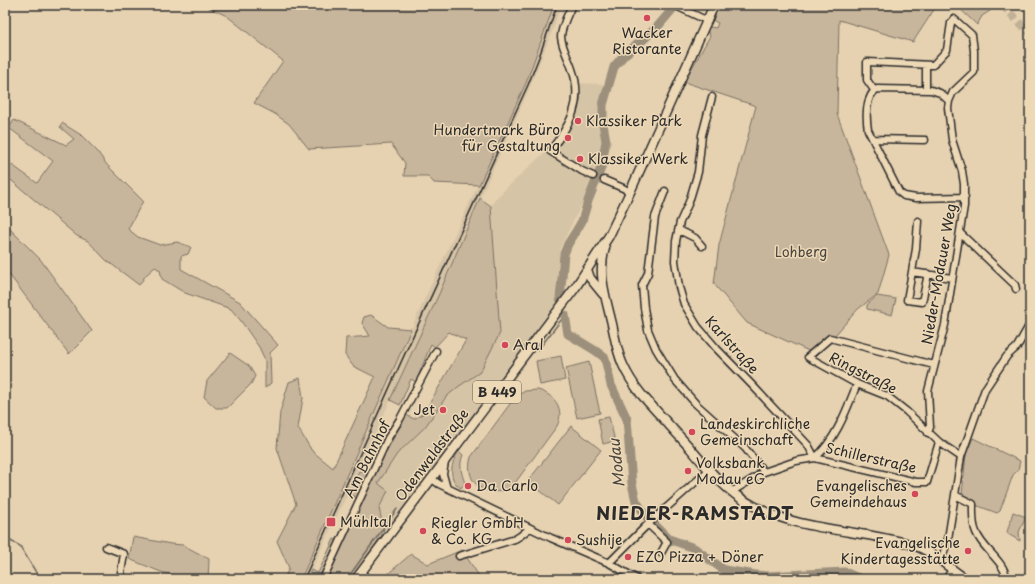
<svg xmlns="http://www.w3.org/2000/svg" width="1035" height="584" font-family="'Playpen Sans',sans-serif">
<rect width="100%" height="100%" fill="#e6d2b1"/>
<filter id="ink" filterUnits="userSpaceOnUse"><feTurbulence type="fractalNoise" baseFrequency=".025" numOctaves="2"/><feDisplacementMap in="SourceGraphic" scale="8" xChannelSelector="R" yChannelSelector="G"/><feConvolveMatrix kernelMatrix="1 2 1 2 8 2 1 2 1" color-interpolation-filters="sRGB"/></filter>
<g filter="url(#ink)">
<path fill="#d6c4a6" d="M554,5H561L553,29L526,96L480,198L439,294L349,491L307,579H301L429,289L526,83Z
M573,83L606,84L601,104V126L603,145L593,181L560,248L556,286L558,304L384,532L379,508L388,491L378,483L397,454L425,427L446,397L458,387L500,333L491,206L496,198L548,149L563,128L575,99Z"/>
<path fill="#c8b69c" stroke="#7a7064" d="M203,5H554L526,83L479,185L434,183L428,176H404L405,163L391,144L309,149L289,124L275,114L254,103L283,61L227,16Z
M718,5H937L913,42L839,20L837,114L889,255L878,294L858,309L836,334L811,352L747,323L714,284L719,245L756,106L684,82L710,36L707,30L710,27L716,28L718,23L714,21L713,17Z
M956,5H999L982,16L977,25Z
M14,120L66,145L74,139L60,127L62,123L81,135L97,151L107,165L143,201L128,229L138,237L160,245L177,242L191,247L188,254L181,256V269L240,302L278,345L270,353L271,383L265,388V360L259,347L241,321L231,309L185,293L162,279L160,270L155,267L146,275L139,285L106,260L88,241L77,236L5,175V160L37,183L53,161L9,128Z
M480,198L491,206L500,333L480,372L458,387L446,397L425,427L397,454L378,483L388,491L379,508L384,532L360,567L376,579H307L311,570L318,573L334,539L343,543L361,502L350,493L359,471L375,472L406,415L414,419L424,413L466,340L449,332L435,347L431,344L416,382L411,379L400,405L390,400L439,294Z
M5,224L40,259L92,331L69,354L5,269Z
M877,296L896,299L892,315L867,309V305Z
M371,315L388,327L411,329L301,579H284L289,568L277,541L296,504L277,448L280,412L289,382L300,378L303,398L298,428L312,451L333,468L375,377L353,366L345,355L346,338L370,336L362,323L364,317Z
M230,353L249,366L255,376L251,384L227,408H216L204,397L207,381Z
M561,356L565,380L540,385L536,361Z
M589,362L600,413L577,418L566,368Z
M538,390C555,395 565,409 557,426L512,487C489,500 463,485 471,457L515,397L525,391Z
M609,417L615,441L603,444L598,419Z
M571,426L601,450L558,505L528,481Z
M973,438L1020,461L1018,470L1013,475L1000,511L997,513L973,504L962,495L966,454Z
M459,451L463,455C459,464 461,473 465,483L461,488C447,480 451,462 459,451Z
M1013,512L1026,517L1019,532L1020,541L1008,534L1007,532Z
M133,537L171,544L183,545L209,559L208,579H189L161,572L129,559Z
M462,550L481,579H382L411,554L428,564Z"/>
<g fill="none" stroke-linecap="round" stroke-linejoin="round">
<path stroke="#6f685c" stroke-width="1.5" d="M538,350L565,315
M429,465L435,457H437
M5,538L20,546L37,574L46,579
M347,579L397,509"/>
<path stroke="#9c907c" stroke-width="9" d="M560,299L564,254L568,244L575,233L582,221L588,201L601,168L606,141L603,124V105L614,67L624,55L644,39L659,25L676,5
M565,315L568,334L596,351L605,358L611,385L627,419L632,484L636,501L646,516L669,539L694,548L724,570L756,575L767,576L845,572L861,579"/>
<path stroke="#c1b196" stroke-width="8" stroke-dasharray="8 4" stroke-linecap="butt" d="M1002,5L1030,33"/>
<defs>
<path id="minor" d="M572,5C568,14 561,27 561,37C562,48 569,59 572,69C584,102 570,125 550,151L582,171L593,176
M674,5L708,21
M926,89V65
M874,90L867,80V62L933,65L947,50L951,23L954,19L972,35L974,51V72L953,92L949,101L948,108L952,140L962,171L964,184V206L945,325L928,391L930,427L928,433
M712,97L702,135L698,172L689,202L680,222L676,241L675,261L679,287L684,304L698,327L717,349L753,386L808,445L815,458L796,461L764,472L733,491
M949,101L940,93L931,90L877,89C865,96 866,118 868,130L899,192L904,196L916,198L965,197
M873,139L925,140
M604,180L623,188L630,192
M665,191L655,217L648,273L642,285L644,308L648,330L656,349L675,380L696,404L745,448L764,472
M918,221L916,249L907,300L922,302L928,274
M679,230L695,238L702,246
M960,233L1015,285L1016,289
M912,272L952,278
M934,365L830,338L808,357L857,384L887,396L906,411L939,442L961,457
M815,458L916,482H927L939,442
M815,458C836,440 847,409 857,384
M445,462L443,474L446,485
M432,479L439,484L551,538L609,563L637,579
M955,495L973,504C973,513 972,523 976,532C983,550 1003,559 1007,579
M648,524L667,542L661,553
M106,547L124,554L120,579
M459,556L515,539L520,536L530,528
M941,561L948,539L961,457L985,389L1007,356L1017,347L1030,324
M609,563L648,524L709,470
M323,579L388,438L400,419L436,351
M946,579L952,570"/>
<path id="major" d="M605,248C597,274 606,298 612,324C615,338 617,352 623,365C628,376 634,385 641,394C657,412 674,430 690,448C707,468 728,493 752,505C801,532 860,529 913,545C933,551 948,568 966,579
M587,270L590,278L603,294
M356,579L575,288L609,236L630,192L714,5"/>
</defs>
<use href="#minor" stroke="#2b2b2b" stroke-width="9"/>
<use href="#major" stroke="#2b2b2b" stroke-width="11"/>
<use href="#minor" stroke="#eed9b7" stroke-width="6"/>
<use href="#major" stroke="#eed9b7" stroke-width="8"/>
<path stroke="#2b2b2b" stroke-width="1.5" d="M304,579L402,360L528,85L539,57L557,5"/>
</g>
</g>
<g fill="#d1495b" stroke="#eed9b7" stroke-width="1.5">
<circle cx="647" cy="18" r="4"/>
<circle cx="578" cy="121" r="4"/>
<circle cx="568" cy="138" r="4"/>
<circle cx="580" cy="159" r="4"/>
<circle cx="505" cy="345" r="4"/>
<circle cx="443" cy="410" r="4"/>
<circle cx="692" cy="432" r="4"/>
<circle cx="688" cy="471" r="4"/>
<circle cx="468" cy="486" r="4"/>
<circle cx="915" cy="494" r="4"/>
<rect x="326" y="517" width="10" height="10" rx="2"/>
<circle cx="423" cy="531" r="4"/>
<circle cx="568" cy="540" r="4"/>
<circle cx="968" cy="551" r="4"/>
<circle cx="628" cy="557" r="4"/>
</g>
<g text-anchor="middle" stroke-width="3" stroke-linejoin="round" paint-order="stroke">
<rect fill="#eed9b7" stroke="#665f55" stroke-width="1" x="473" y="381" width="48" height="22" rx="3"/>
<g font-size="13" font-weight="bold" fill="#2b2b2b">
<text x="497" y="397">B 449</text>
</g>
<g font-size="14" fill="#2b2b2b" stroke="#eed9b7" text-anchor="start">
<text x="647" y="38" text-anchor="middle">Wacker<tspan x="647" dy="16">Ristorante</tspan></text>
<text x="586" y="126">Klassiker Park</text>
<text x="560" y="135" text-anchor="end">Hundertmark Büro<tspan x="560" dy="16">für Gestaltung</tspan></text>
<text x="588" y="164">Klassiker Werk</text>
<text x="513" y="350">Aral</text>
<text x="435" y="415" text-anchor="end">Jet</text>
<text x="700" y="429">Landeskirchliche<tspan x="700" dy="16">Gemeinschaft</tspan></text>
<text x="696" y="468">Volksbank<tspan x="696" dy="16">Modau eG</tspan></text>
<text x="476" y="491">Da Carlo</text>
<text x="907" y="491" text-anchor="end">Evangelisches<tspan x="907" dy="16">Gemeindehaus</tspan></text>
<text x="340" y="527">Mühltal</text>
<text x="431" y="528">Riegler GmbH<tspan x="431" dy="16">&amp; Co. KG</tspan></text>
<text x="576" y="545">Sushije</text>
<text x="960" y="548" text-anchor="end">Evangelische<tspan x="960" dy="16">Kindertagesstätte</tspan></text>
<text x="636" y="562">EZO Pizza + Döner</text>
</g>
<g font-size="14" fill="#4a4742" stroke="#eed9b7">
<text x="801" y="257">Lohberg</text>
</g>
<g font-size="14" fill="#2b2b2b" stroke="#eed9b7">
<text transform="translate(939 274) rotate(-80)" y="5">Nieder-Modauer Weg</text>
<text transform="translate(732 345) rotate(48)" y="5">Karlstraße</text>
<text transform="translate(863 373) rotate(27)" y="5">Ringstraße</text>
<text transform="translate(432 455) rotate(-53)" y="5">Odenwaldstraße</text>
<text transform="translate(871 458) rotate(13)" y="5">Schillerstraße</text>
<text transform="translate(367 459) rotate(-63)" y="5">Am Bahnhof</text>
</g>
<g font-size="15" font-style="italic" fill="#47443f" stroke="#eed9b7">
<text transform="translate(617 463) rotate(-96)" y="5">Modau</text>
</g>
<g font-size="18" font-weight="bold" letter-spacing="1" fill="#2b2b2b" stroke="#eed9b7">
<text x="695" y="520">NIEDER-RAMSTADT</text>
</g>
</g>
<rect width="1035" height="584" fill="none" stroke="#eed9b7" stroke-width="20"/>
<rect x="10" y="10" width="1015" height="564" fill="none" stroke="#2b2b2b" stroke-width="1.5" filter="url(#ink)"/>
</svg>
